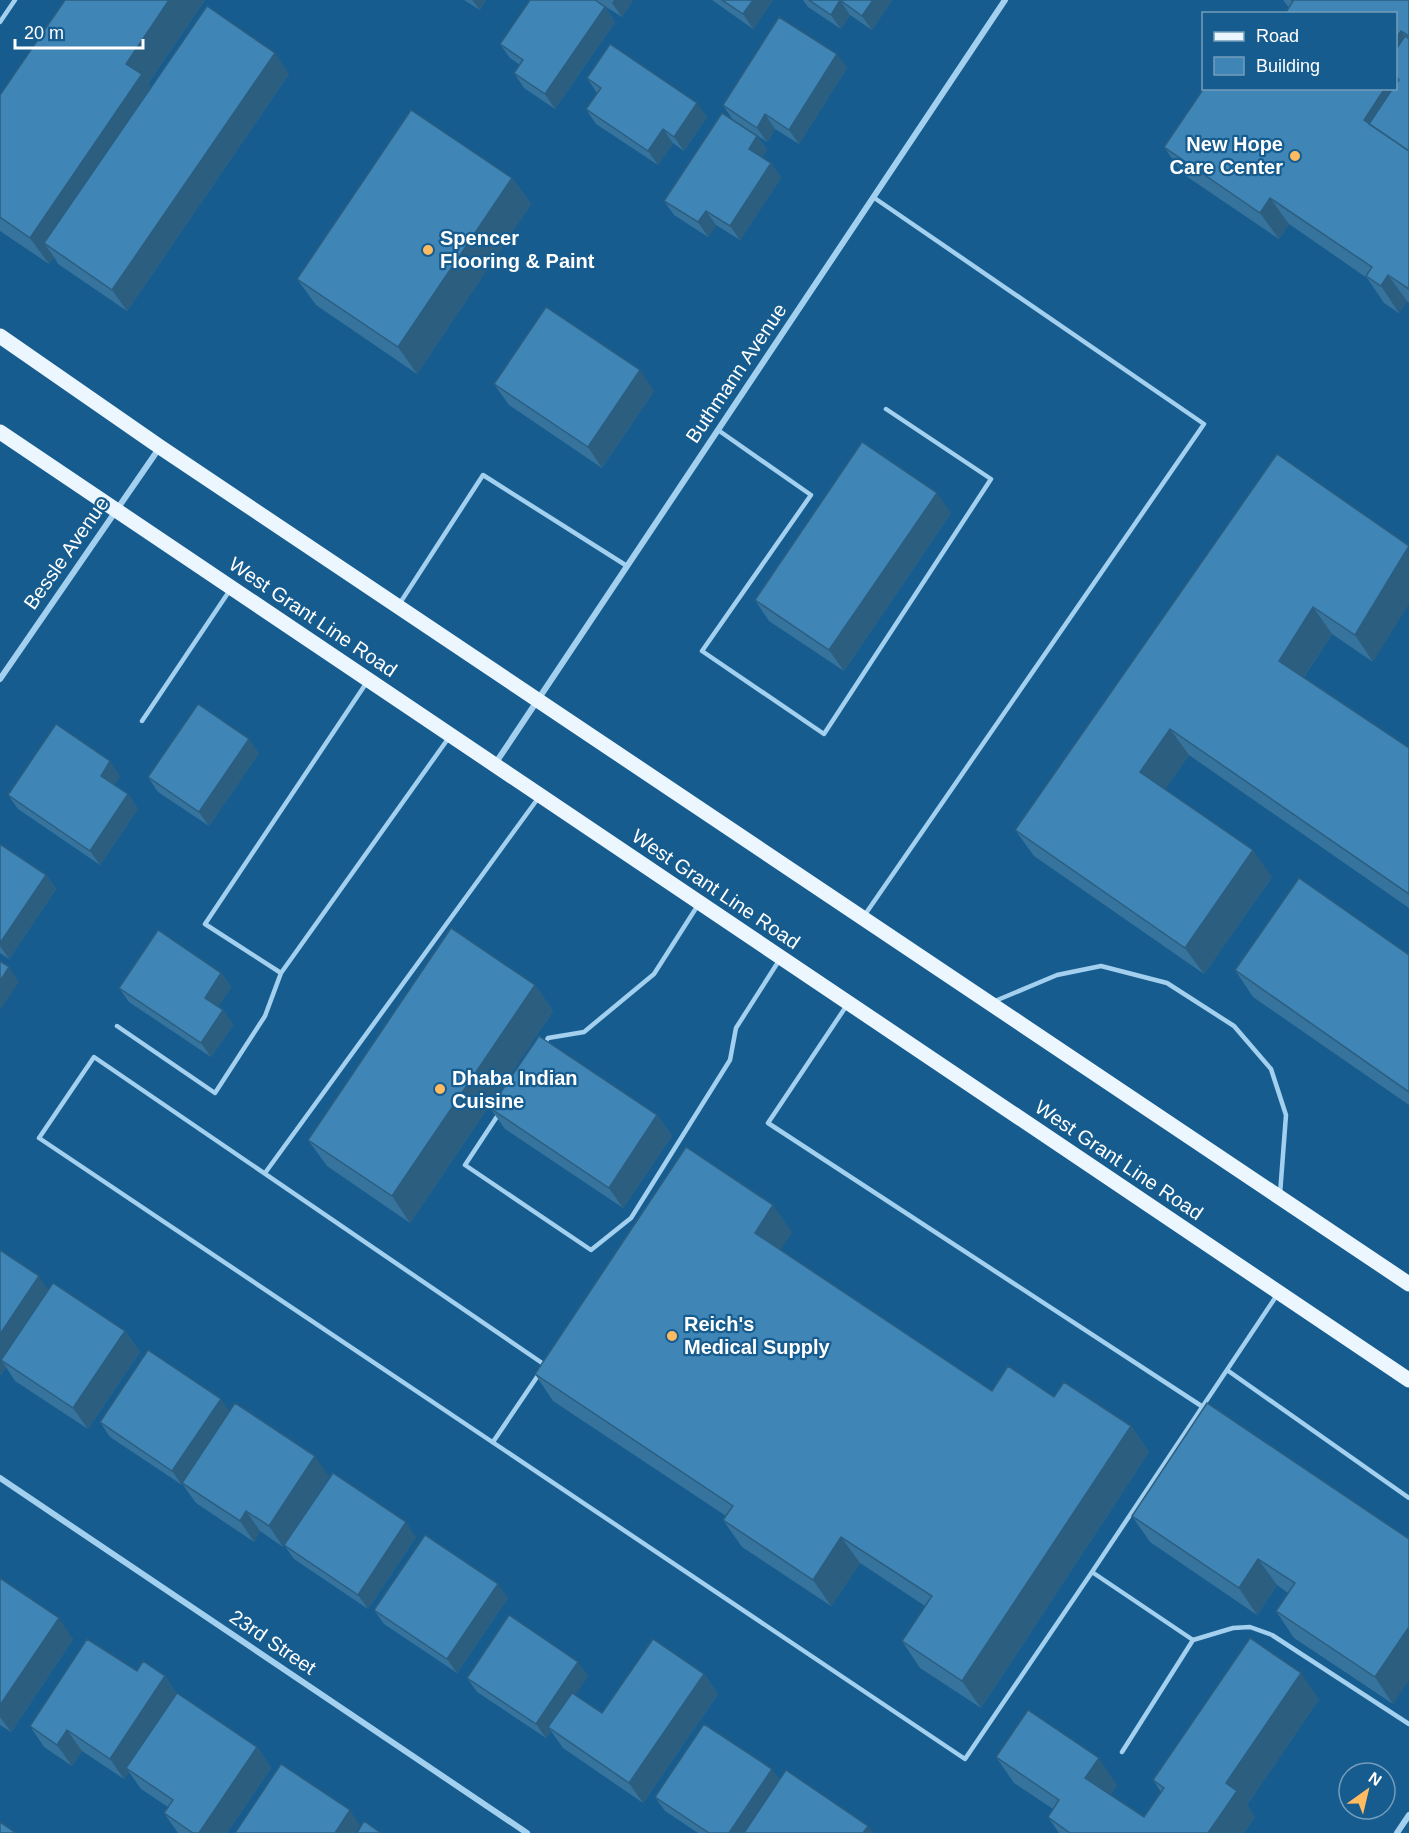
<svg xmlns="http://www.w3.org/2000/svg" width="1409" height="1833" font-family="Arial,sans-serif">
<rect width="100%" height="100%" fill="#175c8e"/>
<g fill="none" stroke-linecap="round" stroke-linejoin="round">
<path stroke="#a3d0ef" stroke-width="4.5" d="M0,22L15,0
M718,430L811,495L702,651L824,734L991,479L886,409
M400,603L483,475L627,566
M367,682L205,924L281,973L450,736
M142,721L230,590
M864,916L1204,424L873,197
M995,1001L1057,975L1101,966L1167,983L1234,1026L1271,1069L1286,1115L1280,1194
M847,1005L768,1123L1203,1407
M117,1026L215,1093L265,1016L281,973
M544,1045L548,1038L584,1032L654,974L698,905
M500,1112L465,1165L591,1250L631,1218L730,1060L736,1028L780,959
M265,1173L539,797
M545,1365L94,1057L39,1138L965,1759L1092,1572L1277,1295
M1227,1370L1409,1498
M493,1442L539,1374
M1092,1572L1193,1640L1122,1752
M1193,1640L1233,1628L1250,1627L1272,1635L1409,1724"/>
<path stroke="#a3d0ef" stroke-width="6" d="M0,679L160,447
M495,764L1005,0
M0,1478L527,1833
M1397,1833L1409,1815"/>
<path stroke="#ebf6ff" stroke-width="15" d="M0,336L160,447L1409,1284
M0,432L1409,1380"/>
</g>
<path fill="#36739d" d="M65,0H205L148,84L151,88L289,74L127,311L58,264L54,257L49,264L0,231V95Z
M464,0H486L480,10Z
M530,0H633L622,17L595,0L605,7L615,22L555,109L524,88L514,73L520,65L510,58L500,44Z
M712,0H773L753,29Z
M803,0H892L872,30L850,15L841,29L808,7Z
M1283,0H1409V303L1407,301L1399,313L1384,303L1367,278L1289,224L1279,239L1183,174L1164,147L1395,88L1289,8Z
M847,68L799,144L775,129L767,142L733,120L723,105Z
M587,78L707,117L684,151L673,143L658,165L596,124L586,109L597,93Z
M757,136L767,150L762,158L771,163L781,178L740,240L716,225L708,237L674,215L664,201Z
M512,178L531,204L417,374L316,305L297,279Z
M494,384L654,391L602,468L509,405Z
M1277,454L1373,662L1332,634L1304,677L1409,748V908L1189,755L1165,789L1272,877L1204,974L1034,856L1015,830Z
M951,513L844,671L769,621L755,600Z
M259,753L209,826L158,792L148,777Z
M120,776L114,785L128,794L138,809L100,865L18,809L8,795Z
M0,844L46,875L56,889L9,959L0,953Z
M1409,955V1105L1253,997L1235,970Z
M221,973L231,987L218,1007L223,1010L233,1025L211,1057L129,1002L119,988Z
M535,985L553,1011L410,1223L327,1166L308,1140Z
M490,1108L657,1115L672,1136L623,1208L505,1129Z
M792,1232L780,1250L992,1391L1054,1397L1131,1426L1149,1452L981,1708L920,1668L902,1641L925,1606L860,1563L831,1606L742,1547L723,1520L726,1516L553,1401L535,1374Z
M0,1250L48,1290L125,1331L140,1352L88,1429L15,1381L6,1367L1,1375L0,1374Z
M1207,1403L1393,1704L1294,1638L1276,1611L1288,1593L1277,1585L1257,1615L1150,1542L1132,1516Z
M229,1411L329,1476L283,1547L260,1531L254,1542L196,1503L183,1485H182L110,1437L100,1422Z
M416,1537L368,1609L294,1559L284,1545Z
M0,1578L73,1639L11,1732L0,1725Z
M508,1598L457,1673L384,1624L374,1610Z
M137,1671L165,1676L177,1694L257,1747L271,1768L227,1833H178L164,1813L168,1807L141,1789L129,1772L124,1779L82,1751L72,1766L44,1747L30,1726Z
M704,1674L718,1694L643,1803L563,1748L551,1731L546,1738L477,1692L467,1678L588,1676L575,1695L602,1713Z
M1319,1699L1247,1805L1255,1817L1244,1833H1059L1048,1817L1053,1809L1014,1783L996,1757L1117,1785L1110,1795L1144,1817L1161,1792L1153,1780Z
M772,1769L779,1780L874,1833H698L665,1811L655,1797Z"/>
<path fill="#2c5e80" d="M169,0H205L148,84L160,101L44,243L54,257L49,264L30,238L126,64Z
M472,0H486L480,10Z
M614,0H633L622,17L612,3Z
M753,0H773L753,29L743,14Z
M840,0L850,15L841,29L831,15Z
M873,0H892L872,30L862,16Z
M605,7L615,22L555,109L545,94Z
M1401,31L1409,42L1382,147L1364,120L1385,88H1395V39Z
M275,53L289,74L127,311L112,290Z
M837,54L847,68L799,144L789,130Z
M697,103L707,117L684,151L674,137Z
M765,114L775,129L767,142L757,128Z
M663,129L673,143L658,165L648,151Z
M757,136L767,150L759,164L749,149Z
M771,163L781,178L740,240L730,226Z
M512,178L531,204L417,374L398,347Z
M1270,198L1289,224L1279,239L1260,213Z
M706,211L716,225L708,237L698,222Z
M1388,275L1407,301L1399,313L1381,286Z
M640,370L654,391L602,468L588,447Z
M937,493L951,513L844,671L829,650Z
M1409,547V604L1373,662L1355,635Z
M1313,607L1332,634L1297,687L1279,661Z
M1170,729L1189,755L1159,798L1140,772Z
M249,739L259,753L209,826L199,812Z
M110,761L120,776L111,790L101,776Z
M128,794L138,809L100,865L90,851Z
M1253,850L1272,877L1204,974L1185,948Z
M46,875L56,889L9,959L0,946V943Z
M9,967L19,982L0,1010V981Z
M221,973L231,987L215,1012L205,998Z
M535,985L553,1011L410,1223L392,1196Z
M223,1010L233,1025L211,1057L201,1043Z
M657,1115L672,1136L623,1208L609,1188Z
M773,1205L792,1232L774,1260L755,1233Z
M39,1276L53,1297L1,1360L6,1367L1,1375L0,1374V1334Z
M125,1331L140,1352L88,1429L73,1408Z
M221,1399L231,1413L182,1483L183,1485H182L172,1471Z
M1131,1426L1149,1452L981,1708L962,1681Z
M315,1456L329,1476L283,1547L269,1526Z
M246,1511L260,1531L254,1542L240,1521Z
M406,1522L416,1537L368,1609L358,1595Z
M841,1537L860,1563L831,1606L813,1580Z
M1258,1559L1277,1585L1257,1615L1239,1588Z
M498,1584L508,1598L457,1673L447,1659Z
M59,1618L73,1639L11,1732L0,1717V1705Z
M1409,1627V1680L1393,1704L1375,1677Z
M578,1662L588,1676L552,1730L548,1727L551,1731L546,1738L536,1724Z
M1301,1673L1319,1699L1247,1805L1255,1817L1244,1833H1208L1226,1783Z
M704,1674L718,1694L643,1803L629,1783Z
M165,1676L179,1697L126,1768L129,1772L124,1779L110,1759Z
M67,1730L82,1751L72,1766L57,1745Z
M257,1747L271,1768L227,1833H199Z
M1099,1758L1117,1785L1104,1804L1085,1778Z
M772,1769L782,1783L748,1833H729Z
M350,1810L360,1825L355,1833H335Z
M868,1826L874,1833H863Z"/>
<path fill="#3f86b7" stroke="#2c5e80" stroke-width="1.5" d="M65,0H169L126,64L142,74L30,238L0,217V95Z
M530,0H595L605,7L545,94L514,73L523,60L500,44Z
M722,0H753L743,14Z
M809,0H873L862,16L840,0L831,15Z
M1291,0H1409V36L1401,31L1395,39V14H1285L1293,1Z
M207,6L275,53L112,290L44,243Z
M779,17L837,54L789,130L765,114L757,128L723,105Z
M1405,36L1409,39V151L1369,124L1393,88H1395V85L1399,80L1395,75V51Z
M610,44L697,103L674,137L663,129L648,151L586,109L601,88L587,78Z
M1204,88H1385L1364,120L1409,151V289L1388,275L1381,286L1366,276L1372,267L1270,198L1260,213L1164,147Z
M411,110L512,178L398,347L297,279Z
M722,113L757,136L749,149L771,163L730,226L706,211L698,222L664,201Z
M546,307L640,370L588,447L494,384Z
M862,442L937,493L829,650L755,600Z
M1277,454L1409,546L1355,635L1313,607L1279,661L1409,748V894L1170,729L1140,772L1253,850L1185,948L1015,830Z
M198,704L249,739L199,812L148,777Z
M56,724L110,761L101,776L128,794L90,851L8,795Z
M0,844L46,875L0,943Z
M1299,878L1409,955V1092L1235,970Z
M451,928L535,985L392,1196L308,1140Z
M158,930L221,973L205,998L223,1010L201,1043L119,988Z
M0,961L9,967L0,981Z
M539,1036L657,1115L609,1188L490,1108Z
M686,1147L773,1205L755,1233L992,1391L1008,1366L1054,1397L1064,1382L1131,1426L962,1681L902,1641L932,1596L841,1537L813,1580L723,1520L733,1506L535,1374Z
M0,1250L39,1276L0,1334Z
M53,1283L125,1331L73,1408L1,1360Z
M148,1350L221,1399L172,1471L100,1422Z
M235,1403L315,1456L269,1526L246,1511L240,1521L182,1483Z
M1207,1403L1409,1539V1627L1375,1677L1276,1611L1295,1583L1258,1559L1239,1588L1132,1516Z
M333,1473L406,1522L358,1595L284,1545Z
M425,1535L498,1584L447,1659L374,1610Z
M0,1578L59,1618L0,1705Z
M509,1615L578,1662L536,1724L467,1678Z
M1250,1638L1301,1673L1226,1783L1237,1791L1208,1833H1070L1048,1817L1059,1800L996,1757L1028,1710L1099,1758L1085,1778L1144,1817L1164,1788L1153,1780Z
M87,1639L137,1671L143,1661L165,1676L110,1759L67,1730L57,1745L30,1726Z
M653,1639L704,1674L629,1783L548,1727L572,1693L602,1713Z
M177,1693L257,1747L199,1833H193L164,1813L173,1800L126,1768Z
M704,1724L772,1769L729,1833H709L655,1797Z
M281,1764L350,1810L335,1833H235Z
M786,1770L868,1826L863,1833H744Z
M364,1821L381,1833H357Z
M0,1822L16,1833H0Z"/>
<g fill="#ffbb61" stroke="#175c8e" stroke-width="2">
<circle cx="1295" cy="156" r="6"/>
<circle cx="428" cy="250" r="6"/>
<circle cx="440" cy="1089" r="6"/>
<circle cx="672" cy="1336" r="6"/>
</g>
<g text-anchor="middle" stroke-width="4.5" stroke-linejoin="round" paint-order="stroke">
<g font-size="20" font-weight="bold" fill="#fff" stroke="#175c8e" text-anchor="start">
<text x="1283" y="151" text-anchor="end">New Hope<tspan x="1283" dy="23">Care Center</tspan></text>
<text x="440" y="245">Spencer<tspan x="440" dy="23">Flooring &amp; Paint</tspan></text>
<text x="452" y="1085">Dhaba Indian<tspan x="452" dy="23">Cuisine</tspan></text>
<text x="684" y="1331">Reich's<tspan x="684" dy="23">Medical Supply</tspan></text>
</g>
<g font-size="20" fill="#fff" stroke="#175c8e">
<text transform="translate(736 373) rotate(-56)" y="7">Buthmann Avenue</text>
<text transform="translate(66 553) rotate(-55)" y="7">Bessle Avenue</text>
<text transform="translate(313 617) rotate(34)" y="7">West Grant Line Road</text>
<text transform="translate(716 889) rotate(34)" y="7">West Grant Line Road</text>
<text transform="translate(1119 1160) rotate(34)" y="7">West Grant Line Road</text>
<text transform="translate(273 1642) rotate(34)" y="7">23rd Street</text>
</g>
</g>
<rect x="1202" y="12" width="195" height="78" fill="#175c8e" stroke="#749dbb" stroke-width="1.5"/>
<rect x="1214" y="32" width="30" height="9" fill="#ebf6ff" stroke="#749dbb" stroke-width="1.5"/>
<text x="1256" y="42" font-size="18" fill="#ffffff">Road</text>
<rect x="1214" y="57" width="30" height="18" fill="#3f86b7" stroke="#749dbb" stroke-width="1.5"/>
<text x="1256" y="72" font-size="18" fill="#ffffff">Building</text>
<g transform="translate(1367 1791) rotate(34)"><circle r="28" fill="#175c8e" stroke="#749dbb" stroke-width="1.5"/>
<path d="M0-4.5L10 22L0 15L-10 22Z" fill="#ffbb61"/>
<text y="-9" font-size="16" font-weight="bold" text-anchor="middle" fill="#ffffff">N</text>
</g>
<path d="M15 39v9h128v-9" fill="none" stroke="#ffffff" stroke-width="3"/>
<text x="24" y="39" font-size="18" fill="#ffffff" stroke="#175c8e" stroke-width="4.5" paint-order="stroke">20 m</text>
</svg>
